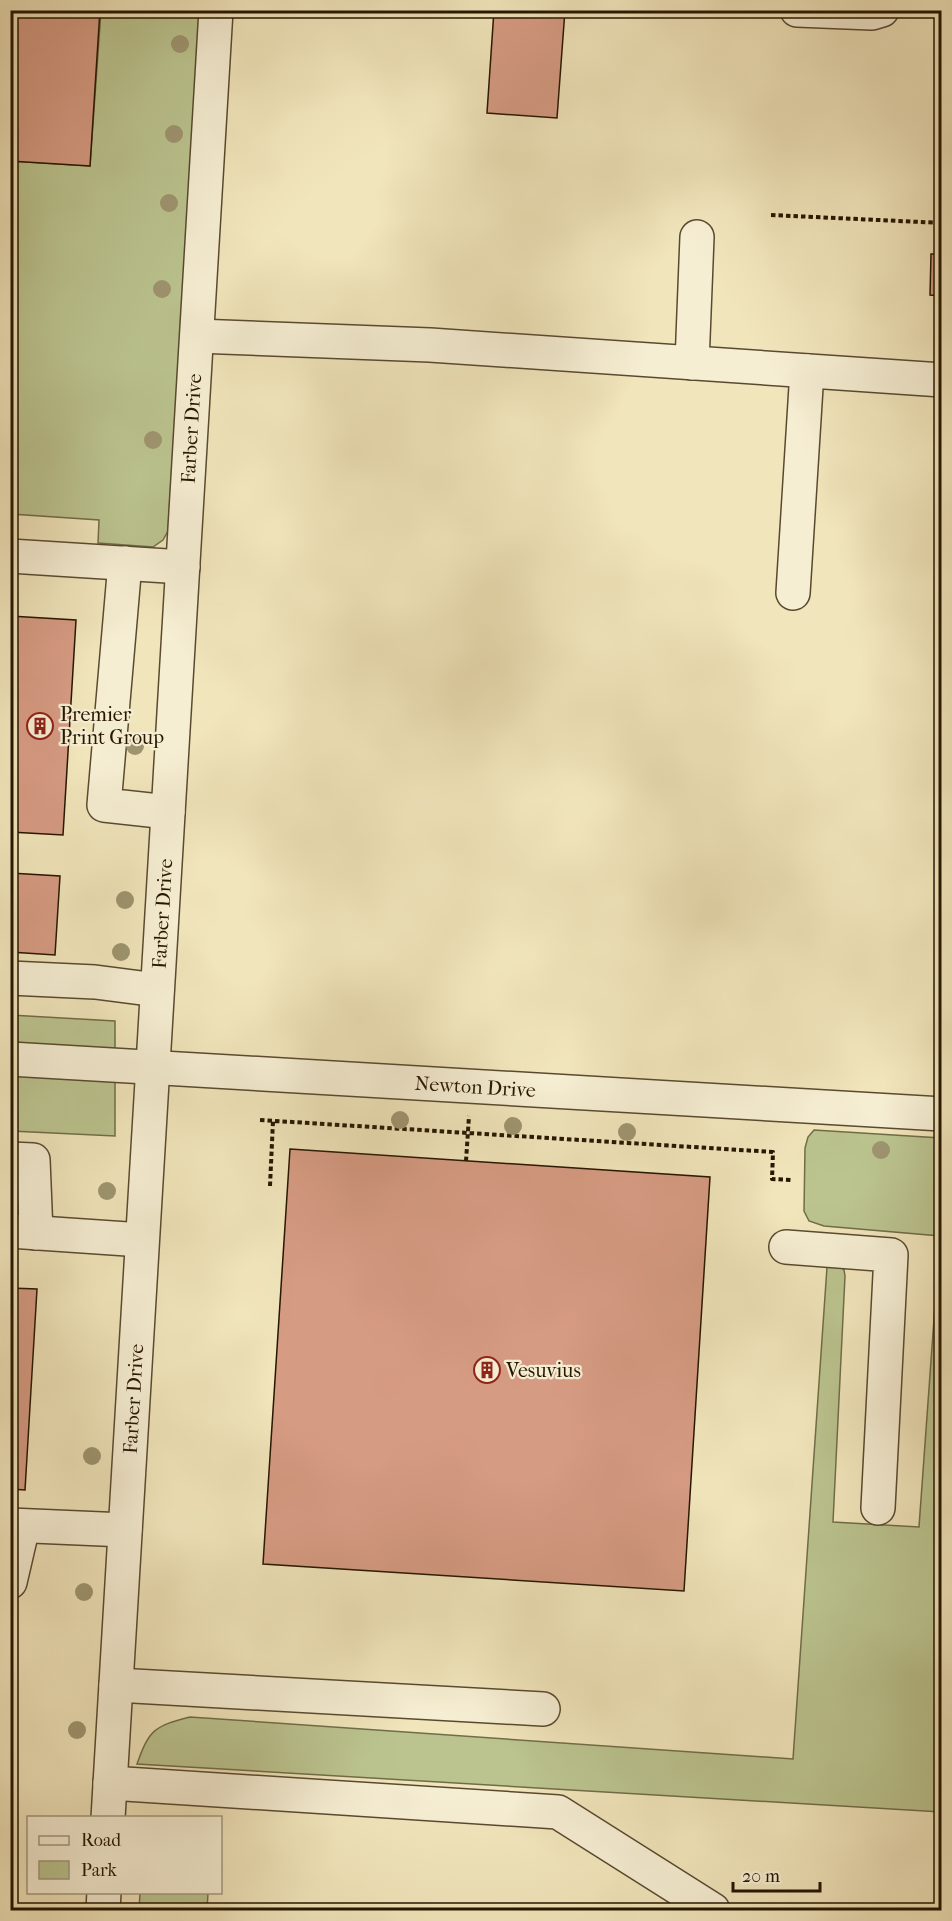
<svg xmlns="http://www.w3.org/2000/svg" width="952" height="1921" font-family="'IM FELL French Canon',serif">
<rect width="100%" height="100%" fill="#f1e5bb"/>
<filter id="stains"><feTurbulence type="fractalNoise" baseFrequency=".00333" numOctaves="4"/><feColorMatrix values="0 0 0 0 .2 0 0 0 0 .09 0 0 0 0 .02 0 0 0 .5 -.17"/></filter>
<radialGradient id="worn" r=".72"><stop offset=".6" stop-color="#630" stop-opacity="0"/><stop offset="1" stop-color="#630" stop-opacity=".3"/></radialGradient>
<path fill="#bbc48f" stroke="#706d48" stroke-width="1.5" d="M101,11H200L168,531L163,540L153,547L98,543L99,520L11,514L10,161L90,166Z
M10,1015L115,1021V1136L11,1131Z
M814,1130L941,1138V1812L137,1764C149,1730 154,1726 190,1717L793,1759L827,1267L839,1266L844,1270L845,1276L833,1522L919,1527L940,1236L824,1226L809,1221L804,1211L805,1148L808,1137Z
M140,1893H208L207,1910H139Z"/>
<path fill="#d69b83" stroke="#261600" stroke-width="1.5" d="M10,10H100L90,166L10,161Z
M494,10H565L557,118L487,113Z
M931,254H942V296L930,295Z
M10,616L76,620L63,835L10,832Z
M10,873L60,876L55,955L10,952Z
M290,1149L710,1177L684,1591L263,1564Z
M10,1288L37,1289L25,1490L10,1489Z"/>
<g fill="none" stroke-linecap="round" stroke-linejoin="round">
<defs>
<g id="minor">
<path d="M797,10L872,13L882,10"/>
<path d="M197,336L430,345L942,380"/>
<path d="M692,363L697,237"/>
<path d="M10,556L183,567"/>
<path d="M125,563L104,805L168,812"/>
<path d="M793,593L807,371"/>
<path d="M10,978L95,982L157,990"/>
<path id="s1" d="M10,1059L942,1114"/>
<path d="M10,1159L33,1160L36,1233"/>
<path d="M10,1231L142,1240"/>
<path d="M786,1247L891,1255L878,1508"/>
<path d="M10,1525L125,1530"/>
<path d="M10,1582L23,1526"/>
<path d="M116,1685L543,1709"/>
<path d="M110,1783L558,1812L713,1910"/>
<path id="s2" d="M108,1818L216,10"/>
<path d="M103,1910L104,1892"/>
</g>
</defs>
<use href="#minor" stroke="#594a2f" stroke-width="36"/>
<path stroke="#261600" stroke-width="4" stroke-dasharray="4.5 3" stroke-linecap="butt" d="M771,215L942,223
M260,1120L773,1152L772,1179L791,1180
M466,1161L469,1116
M270,1186L273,1121"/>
<use href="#minor" stroke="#f6eed3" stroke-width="33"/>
</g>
<g fill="#9e9570">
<circle cx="180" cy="44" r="9"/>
<circle cx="174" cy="134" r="9"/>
<circle cx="169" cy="203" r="9"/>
<circle cx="162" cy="289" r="9"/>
<circle cx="153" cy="440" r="9"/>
<circle cx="135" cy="746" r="9"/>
<circle cx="125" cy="900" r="9"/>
<circle cx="121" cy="952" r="9"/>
<circle cx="400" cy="1120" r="9"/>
<circle cx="513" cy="1126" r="9"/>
<circle cx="627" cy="1132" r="9"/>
<circle cx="881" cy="1150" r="9"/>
<circle cx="107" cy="1191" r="9"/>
<circle cx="92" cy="1456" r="9"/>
<circle cx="84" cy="1592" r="9"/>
<circle cx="77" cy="1730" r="9"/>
</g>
<defs>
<symbol id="building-ring" viewBox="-11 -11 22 22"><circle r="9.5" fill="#f6eed3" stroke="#8f2418" stroke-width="1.5"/><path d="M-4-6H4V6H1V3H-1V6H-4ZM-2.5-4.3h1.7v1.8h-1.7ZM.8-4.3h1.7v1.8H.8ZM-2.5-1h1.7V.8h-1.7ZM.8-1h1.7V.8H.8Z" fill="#8f2418"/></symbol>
</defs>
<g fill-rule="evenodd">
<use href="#building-ring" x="25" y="711" width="30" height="30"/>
<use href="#building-ring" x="472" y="1355" width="30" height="30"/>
</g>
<g text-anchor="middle" stroke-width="4.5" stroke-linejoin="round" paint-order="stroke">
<g font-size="20" fill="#261600" stroke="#f6eed3">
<text dy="7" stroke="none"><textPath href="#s2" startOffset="1392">Farber Drive</textPath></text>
<text dy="7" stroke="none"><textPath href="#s2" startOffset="906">Farber Drive</textPath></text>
<text dy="7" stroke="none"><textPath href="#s1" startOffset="466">Newton Drive</textPath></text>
<text dy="7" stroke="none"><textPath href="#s2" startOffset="420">Farber Drive</textPath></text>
</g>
<g font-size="20" fill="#261600" stroke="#f6eed3" text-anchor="start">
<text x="60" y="721">Premier<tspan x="60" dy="23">Print Group</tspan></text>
<text x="506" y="1377">Vesuvius</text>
</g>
</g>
<rect width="952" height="1921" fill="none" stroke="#f1e5bb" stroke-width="36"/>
<rect x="12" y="12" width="928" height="1897" fill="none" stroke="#261600" stroke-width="3"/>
<rect x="18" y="18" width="916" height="1885" fill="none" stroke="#261600" stroke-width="1.5"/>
<rect x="27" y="1816" width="195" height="78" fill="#f6eed3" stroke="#a3987f" stroke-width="1.5"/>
<rect x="39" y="1836" width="30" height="9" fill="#f6eed3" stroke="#a3987f" stroke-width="1.5"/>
<text x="81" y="1846" font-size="18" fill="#261600">Road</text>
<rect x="39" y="1861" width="30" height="18" fill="#bbc48f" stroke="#a3987f" stroke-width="1.5"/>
<text x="81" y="1876" font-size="18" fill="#261600">Park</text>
<path d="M733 1882v9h87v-9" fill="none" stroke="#261600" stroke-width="3"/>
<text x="742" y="1882" font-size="18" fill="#261600" stroke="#f6eed3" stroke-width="4.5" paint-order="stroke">20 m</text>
<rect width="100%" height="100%" filter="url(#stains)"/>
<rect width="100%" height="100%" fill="url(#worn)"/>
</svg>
